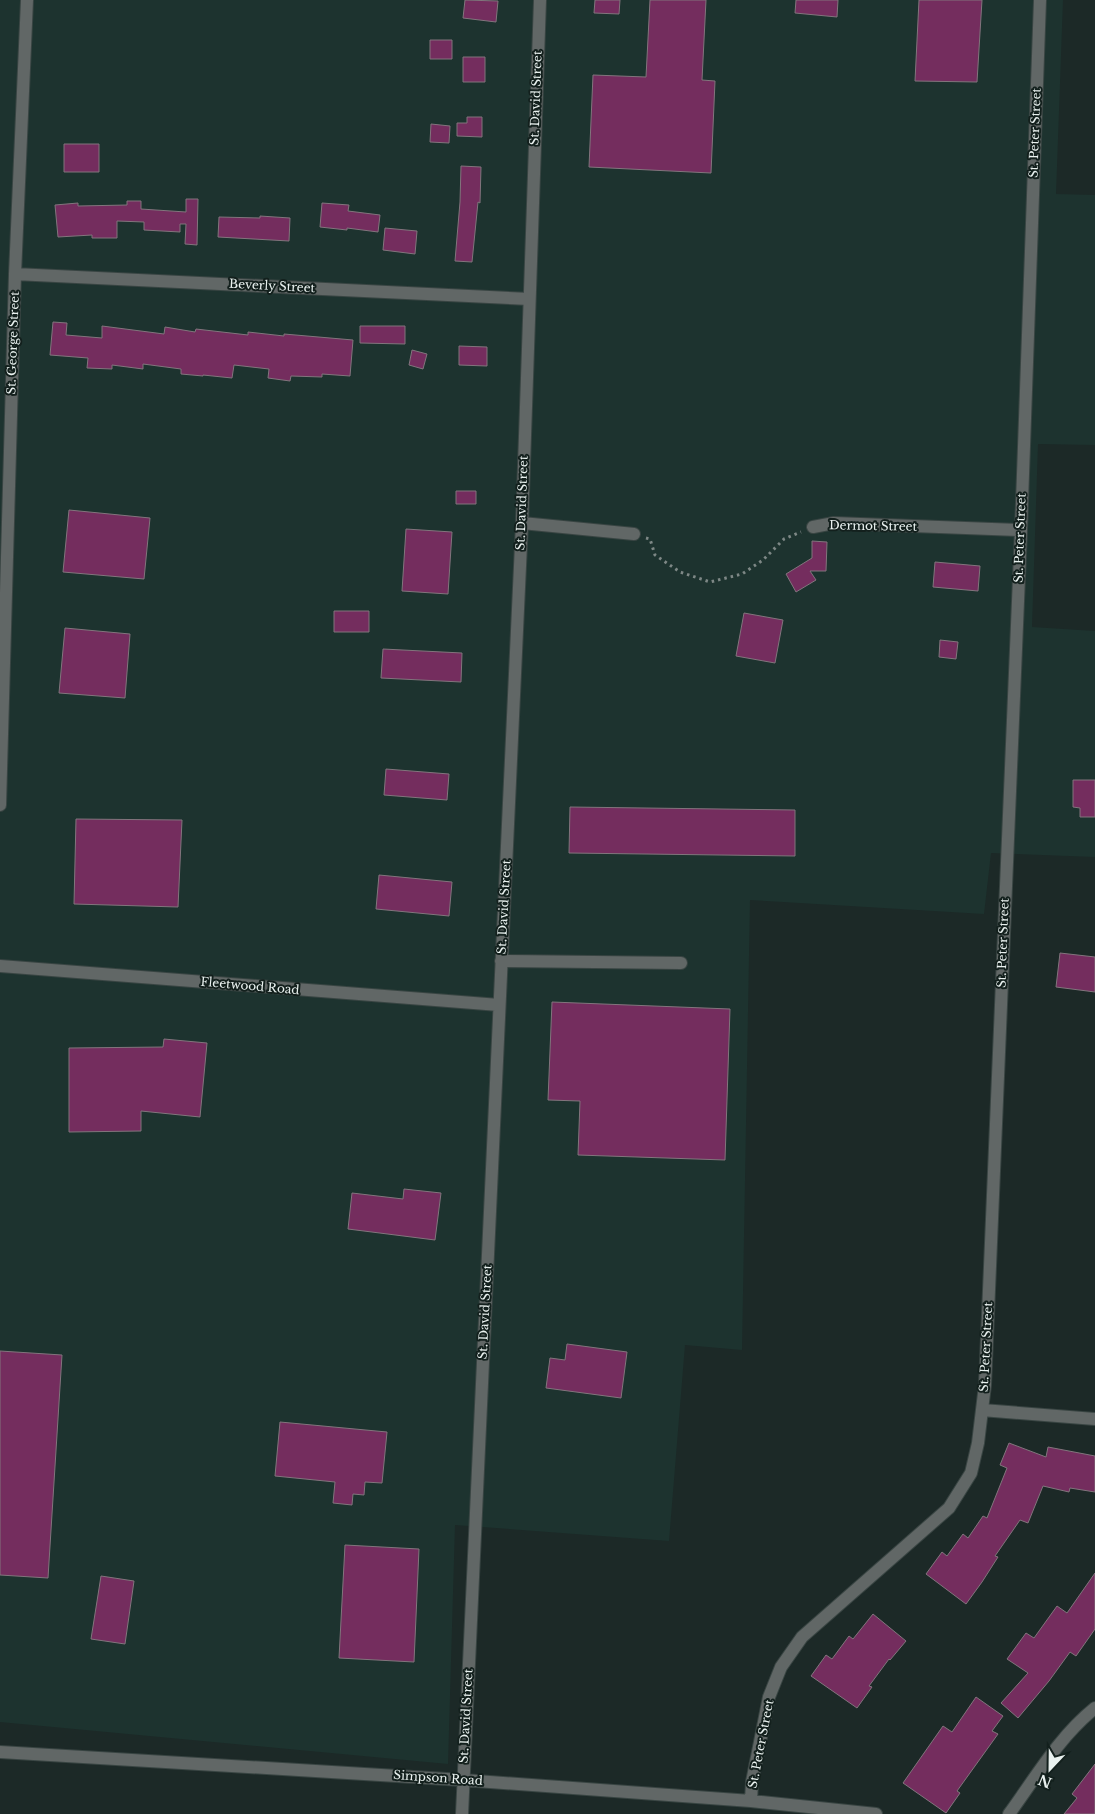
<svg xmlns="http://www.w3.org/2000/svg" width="1095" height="1814" font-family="'Libre Baskerville',serif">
<rect width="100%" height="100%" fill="#1c2927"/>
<path fill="#1d332f" d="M0,0H1063L1056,194L1095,195V445L1038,444L1032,627L1095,631V857L991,853L984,914L750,900L742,1350L685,1345L669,1541L455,1525L448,1764L0,1722Z"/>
<path fill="#742d5e" stroke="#82757d" d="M465,0L498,1L496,22L463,18Z
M595,0H620L619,14L594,13Z
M650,0H706L702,80L715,81L711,173L589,167L593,75L646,77Z
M796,0H838L837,17L795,13Z
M919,0H982L977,82L915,81Z
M430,40H452V59H430Z
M463,57H485V82H463Z
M467,117H482V137L457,136V123H467Z
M431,124L450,126L449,143L430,142Z
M64,144H99V172H64Z
M461,166L481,167L480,203L478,202L472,262L455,261L460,202Z
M186,199H198L197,245L185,244L186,224H180V232L144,230V222L117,221V238H92V235L58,237L55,205L78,203V206L127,205V201H141V209L186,212Z
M322,203L349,205L348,211L380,215L378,232L347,228V230L320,227Z
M260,216L290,218L289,241L218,237L219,217L260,218Z
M385,228L417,231L415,254L383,250Z
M53,322L67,323L66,335L102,338V326L164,334L165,327L195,332L196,329L248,335V332L284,336V334L353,340L350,376L322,374V377L291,376L290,381L268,378L269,369L234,365L232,378L203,375V376L181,374V369L143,364V369L112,365V369L87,368L88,358L50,355Z
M360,326H405V344L360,343Z
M459,346L487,347V366L459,365Z
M412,350L427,354L423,369L409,365Z
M456,491H476V504H456Z
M69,510L150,518L144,579L63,572Z
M406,529L452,532L448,594L402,591Z
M812,541L827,542L826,571H810L816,580L796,592L786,574L812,558Z
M935,562L980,566L978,591L933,587Z
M334,611H369V632H334Z
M744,613L783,620L775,663L736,656Z
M65,628L130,634L125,698L59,693Z
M940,640L958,642L956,659L939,657Z
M383,649L462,653L461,682L381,678Z
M386,769L449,774L447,800L384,795Z
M1073,780H1095V817H1080V808L1073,807Z
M570,807L795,810V856L569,853Z
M76,819L182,820L178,907L74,904Z
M379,875L452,882L449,916L376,909Z
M1060,953L1095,957V992L1056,987Z
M552,1002L730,1009L725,1160L578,1155L580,1101L548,1100Z
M164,1039L207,1043L200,1117L141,1111V1131L69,1132V1048L163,1047Z
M404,1189L441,1193L435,1240L348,1229L352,1193L403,1199Z
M567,1344L627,1352L621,1398L546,1388L550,1358L565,1360Z
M0,1351L62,1355L48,1578L0,1575Z
M280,1422L387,1432L382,1483L365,1482L364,1495L353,1494L352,1505L333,1503L335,1482L275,1476Z
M1009,1443L1046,1457L1048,1447L1095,1456V1492L1070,1488L1069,1492L1043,1486L1028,1523L1020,1520L995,1556L998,1557L982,1582L966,1604L926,1574L942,1552L947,1556L963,1534L968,1538L983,1516L987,1518L1007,1468L1000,1465Z
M345,1545L419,1549L414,1662L339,1658Z
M1095,1573V1629L1076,1656L1070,1652L1049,1681L1018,1718L1001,1703L1028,1673L1007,1659L1026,1633L1034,1638L1057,1606L1067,1613Z
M101,1576L134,1581L125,1644L91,1639Z
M873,1614L906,1641L890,1660L889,1659L869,1686L872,1687L857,1708L811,1676L826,1655L832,1659L849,1636L853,1639Z
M976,1697L1003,1716L992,1731L998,1734L957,1791L960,1793L946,1813L903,1783L943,1726L952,1732Z
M1095,1764V1814H1064L1077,1798L1072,1794Z"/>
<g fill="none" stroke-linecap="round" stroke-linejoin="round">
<defs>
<path id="minor" d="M15,274L529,299
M522,523L634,534
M813,527L834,523L1021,530
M0,805L15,274L27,0
M501,961L681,963
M0,966L499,1005
M982,1410L1095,1419
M0,1752L463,1780L751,1801L876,1814
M751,1801L752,1782L769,1697L781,1667L802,1637L949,1508L971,1473L978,1443L985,1385L1021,530L1040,0
M462,1814L522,523L540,0
M1009,1814C1036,1777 1059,1737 1095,1708"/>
</defs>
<use href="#minor" stroke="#394543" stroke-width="14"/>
<path stroke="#7e8886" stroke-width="3" stroke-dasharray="2.5 4" stroke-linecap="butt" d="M646,538L650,539L655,555L680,572L710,582L742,574L763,560L784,539L801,532"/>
<use href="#minor" stroke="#616766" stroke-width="12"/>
</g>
<g text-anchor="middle" stroke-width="4" stroke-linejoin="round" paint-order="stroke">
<g font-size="12" fill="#e9f1ef" stroke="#13201d">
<text transform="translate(536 98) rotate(-88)" y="4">St. David Street</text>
<text transform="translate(1035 133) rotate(-88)" y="4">St. Peter Street</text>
<text transform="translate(272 286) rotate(3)" y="4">Beverly Street</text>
<text transform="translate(13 343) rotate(-88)" y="4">St. George Street</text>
<text transform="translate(522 503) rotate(-88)" y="4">St. David Street</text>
<text transform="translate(873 526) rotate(1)" y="4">Dermot Street</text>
<text transform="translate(1020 538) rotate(-88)" y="4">St. Peter Street</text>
<text transform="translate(504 907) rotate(-87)" y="4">St. David Street</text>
<text transform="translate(1003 943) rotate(-88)" y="4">St. Peter Street</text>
<text transform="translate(250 986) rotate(5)" y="4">Fleetwood Road</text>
<text transform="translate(485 1312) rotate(-87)" y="4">St. David Street</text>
<text transform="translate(986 1347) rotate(-87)" y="4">St. Peter Street</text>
<text transform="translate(466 1716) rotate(-87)" y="4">St. David Street</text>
<text transform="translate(761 1744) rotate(-79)" y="4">St. Peter Street</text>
<text transform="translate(438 1778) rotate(4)" y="4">Simpson Road</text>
</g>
</g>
<g transform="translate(1050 1769) rotate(202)" stroke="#13201d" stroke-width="4" paint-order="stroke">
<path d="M0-4L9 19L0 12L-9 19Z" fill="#e9f1ef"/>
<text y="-8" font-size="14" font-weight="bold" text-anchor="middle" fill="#e9f1ef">N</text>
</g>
</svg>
